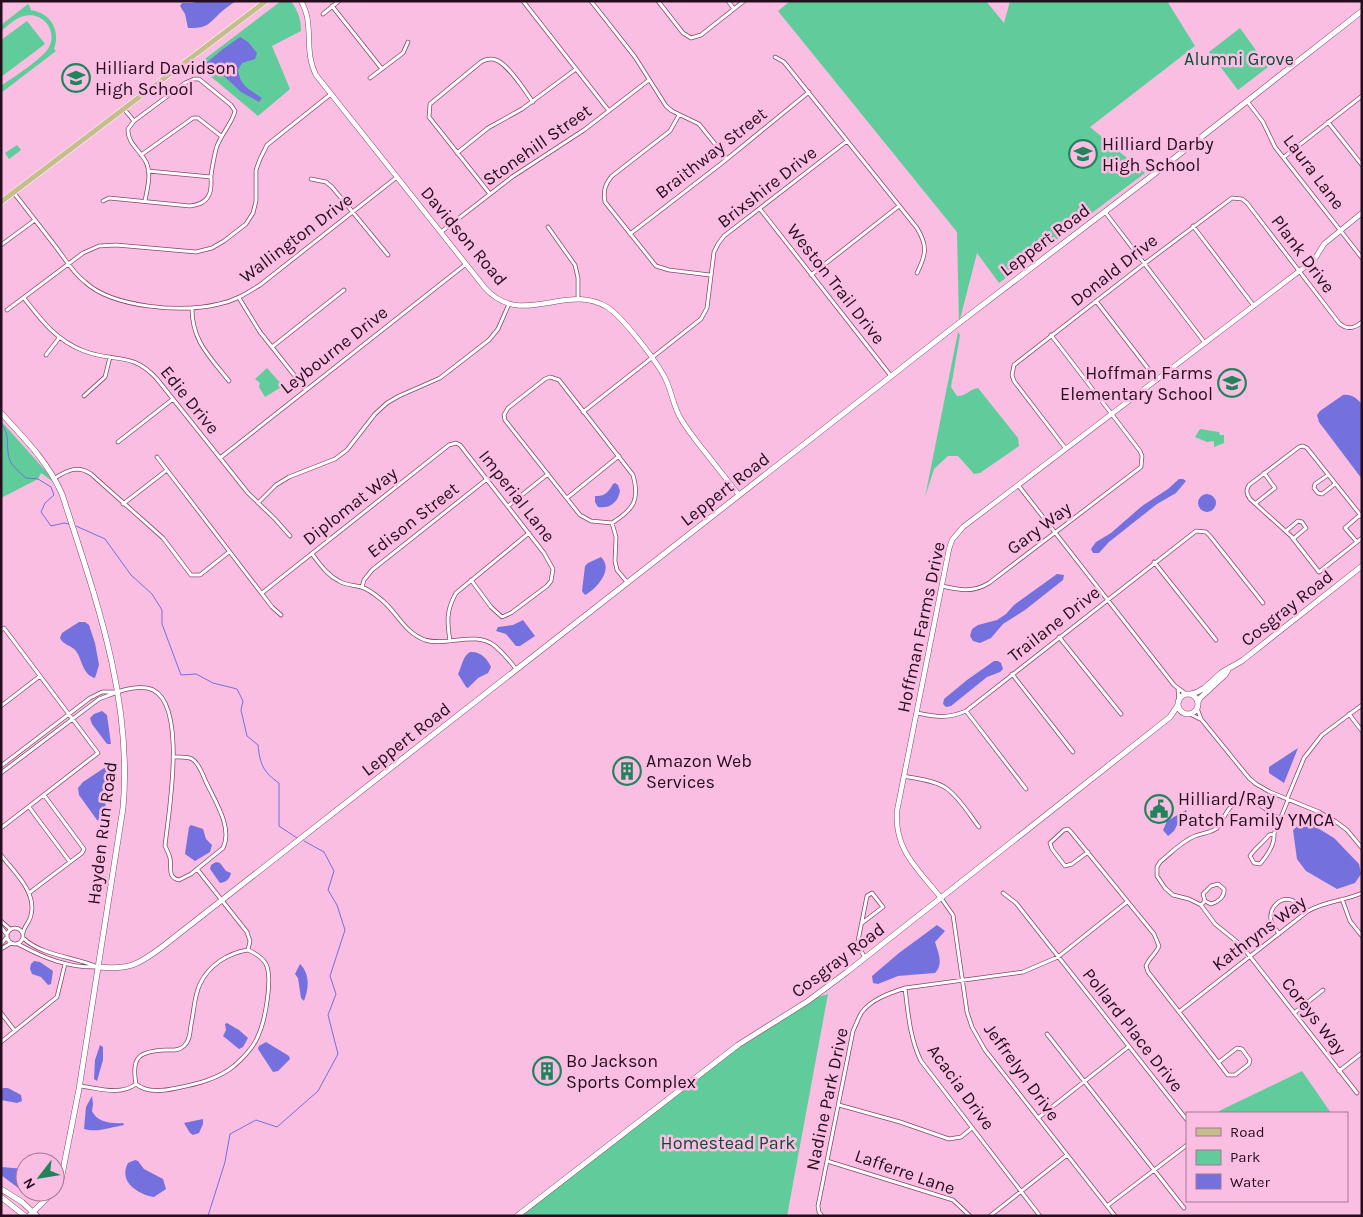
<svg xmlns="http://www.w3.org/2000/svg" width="1363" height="1217" font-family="Karla,sans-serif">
<rect width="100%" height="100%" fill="#f9bee2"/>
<path fill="#61cc9b" d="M281,1H291C298,11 301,19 301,31L272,46L290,89L258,116L197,65Z
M790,1H986L1004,23L1010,1H1167L1195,46L1090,127L1145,173L999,283L977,253L959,323L957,232L778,11Z
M28,4L31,9L30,10C50,12 61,30 54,49L56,51L1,93V86C12,78 44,58 49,47C58,30 42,11 24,16C15,18 8,26 1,31V25Z
M27,21L45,44L1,77V40Z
M1240,28L1268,67L1238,90L1209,52Z
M17,145L21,150L9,159L5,153Z
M958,332L960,335L951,387L957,396C967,396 969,389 978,388L1018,438L1019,446L980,473L974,474L958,456H948L934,469L925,497Z
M267,368L283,386L265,397L259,387L260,383L255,379Z
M1,421L51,477L52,481L41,473L38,479L1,498Z
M1200,429L1219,432L1220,435H1224V443L1214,447V441L1207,442L1195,437Z
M828,994L787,1216H517L738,1045L814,998Z
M1302,1071L1331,1113H1220L1219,1111Z"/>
<path fill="#7470de" d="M200,1H236C230,5 224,9 219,14C207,26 206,28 188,28L185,14L180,6L182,3H192Z
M240,37L248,42L257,53L255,59L242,63L238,70C240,86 249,89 262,98L259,102L241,92L224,76L212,74L204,65L223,49Z
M1343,395C1352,394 1356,398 1362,404V479L1319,422L1317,415L1320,411Z
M1179,479H1183L1186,481L1176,493L1157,504L1109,542L1099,553H1093L1091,549L1096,542L1111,533L1142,506L1168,489Z
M615,483L618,485L620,491C618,502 610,509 598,507L595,502V496C605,497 609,491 613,484Z
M1198 503a9 9 0 1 1 18 0a9 9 0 1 1-18 0Z
M601,557C614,569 597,589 585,595L582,591L585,566L588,563Z
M1057,574L1064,575L1063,580L1025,610L1003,624L991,638L980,643L973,641L970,636L972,629L978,625L997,620L1006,614L1014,605Z
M523,620L535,636L520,646H516L506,634L496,631L498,627L513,625Z
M79,622H85L89,625L95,643L99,665L95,678C82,674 83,661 76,651C71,645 63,645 60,638L62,633Z
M470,652C480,651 487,658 491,667L488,673L478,678L468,688L466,687L458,674C462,667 462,657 470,652Z
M994,661H998L1001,663L1003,669L1000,672L987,677L951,706L946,707L943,704L944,699L967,680Z
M102,711L107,715L111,744H107L92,724L90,718L94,714Z
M1298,748L1284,783L1269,773V767Z
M104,768H109L104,821L101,822L97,820L79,795L78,788L83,782Z
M1186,810L1189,818L1177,825L1174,831L1168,836L1163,830L1167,821Z
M1302,822L1311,824L1334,838L1359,864L1361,874L1355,883L1337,889L1306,871L1297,859L1293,830Z
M191,825L203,829L206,839L212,845L210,852L195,861L185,854L189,827Z
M216,862L220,863L226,871L231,873C229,880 226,882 220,883L210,869L211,865Z
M937,925L945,931L935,942C938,952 944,964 935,973L898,976L878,984L873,983L872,976L899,953Z
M34,961L40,962L53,971L51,984L48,985L41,977L32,974L30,969L31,964Z
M300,964C310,974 309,988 304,1001L301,998L298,978L295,974Z
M227,1023L239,1030L248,1038L243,1047L239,1049L223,1036L226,1030L225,1024Z
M266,1042L289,1056L290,1059L278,1071L273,1072L258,1049L259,1046Z
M100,1045L103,1047V1060L97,1081L94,1079L95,1060Z
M3,1088H8L21,1095L22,1101L17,1103L1,1100V1091Z
M92,1096L93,1104L92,1111C97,1122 111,1124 123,1123L124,1125C112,1127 96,1133 84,1129L86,1107Z
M203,1119V1124L199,1133L193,1135L190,1133L184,1123Z
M135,1160L138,1161L144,1169L163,1179L166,1189L154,1197C138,1194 118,1182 128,1163Z
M1,1167L25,1169V1192H39L34,1197L29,1196L1,1175Z"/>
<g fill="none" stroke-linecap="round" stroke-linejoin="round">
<path stroke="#7470de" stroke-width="1" d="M1,424C12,435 4,450 11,463C15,468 21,474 26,478L38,479L51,487L54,495L45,503L41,512L51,526L64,523L69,524
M76,526L105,539L131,575L152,594L162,610V624L181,675L196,674L213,683L237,689L243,701L241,710L247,736L258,745C260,764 263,772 279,783V826L297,838
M208,1216L225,1162L230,1134L256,1120L277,1127L318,1091L338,1054L328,1015L336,994L330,976L345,930L337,905L328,890L334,871L324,852L304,841"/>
<defs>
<path id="minor" d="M523,1L609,111
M591,1L635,57L666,106L672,111L699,124L727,159
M658,1L683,33L691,38L701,35L744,1
M728,1L734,9
M332,6L382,69
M323,14L339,1
M775,57L784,62L917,228C928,246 926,255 917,273
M370,78L403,53L408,42
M1247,101L1263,122L1275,147L1362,258
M124,109L134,121
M679,115L670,131L612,176C605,184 603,191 605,202L656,266L669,270L710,275
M1328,122L1362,165
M457,153L488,128L522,109L576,69
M141,155L193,118H198L221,136
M1284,157L1362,96
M148,171L211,177
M311,179L326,182L332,187L388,255
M14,193C28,211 42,229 56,247C65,259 73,273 85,282C113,308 183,313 219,304C235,301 247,293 260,285L397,177
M490,194L429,117L430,104L481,62C486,59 490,58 496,60C508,64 525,91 533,102
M103,201L109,198L190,206C198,205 205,203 209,195C212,189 211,182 211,176C212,167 214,158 216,149C220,135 232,124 235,111L231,105L199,79H194L185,83L134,121L128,129C127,143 140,150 146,162C152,174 147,189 145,201
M760,209L891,376
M1105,212L1205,343
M1193,226L1254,306
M548,227L575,265L578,278V298
M441,232L512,177L584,130L649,80
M630,234L722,163L809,92
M1,245L35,220
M811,275L899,206
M24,298C41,320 57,341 84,351C115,363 132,351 157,379L248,493L275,519L290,536
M239,298L260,332L306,390
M1096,301L1157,380
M192,309C192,341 210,357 229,381
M7,310L83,253L99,246L116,245L196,252L212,248L224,241L246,224L253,213L256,201V170L260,159L267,145L331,94
M272,347L344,290
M46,355L59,338
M550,377L559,380L633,475C640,500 634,509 612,523L591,521L580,515L505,420L504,415L508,408L545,379Z
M84,396L105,377L110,357
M583,412L701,319L707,308L714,252L718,244L724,236L847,141
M118,442L173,399
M1066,449L1014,381L1012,375L1014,365L1144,264L1232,198L1242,199L1247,203L1339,323C1347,330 1354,329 1362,322
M157,457L272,607L281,615
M220,458L466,264
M1328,475L1315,484L1314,488L1318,493L1322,494L1335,484
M55,478C68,470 78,465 91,474L163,538L191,575H200L229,552
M1018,485L1174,685L1186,694
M567,498L619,456
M258,503L276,485L289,477L335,459L347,450L375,414L387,403L399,396L440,378L489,340L498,329L509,304
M1256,503L1275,488L1264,473
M123,504L167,470
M508,506L548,474
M1362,517L1307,448L1303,446L1299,447L1249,485C1246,490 1246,493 1250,499L1291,536L1319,572L1362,538
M612,523L616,537L615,561L617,570L627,582
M1286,531L1298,521L1302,522L1306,528L1293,539
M1357,542L1345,528L1360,515
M312,554C320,564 327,575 339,581C345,585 353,585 361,587C369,589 377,596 383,601C398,614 405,633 425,640C448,647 475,630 495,646C503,653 510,661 516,669
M1154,562L1216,640
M942,586C959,590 973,593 989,583L1141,467L1142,456L1140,451L1051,335
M362,587L364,580L372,570L487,479
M262,593L449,445L456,443L460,445L544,553L553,569L551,581L547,586L511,613L502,617L491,607L471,580
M1,630L4,628L98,753L1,828
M1059,637L1121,714
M450,641C447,621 446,611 456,593L529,533
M1012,674L1073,752
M1178,690L1179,700
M1,706L40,676
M1197,708L1201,719L1249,778L1256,784L1270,792L1319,812L1335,821L1347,830L1362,848
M966,711L1026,789
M917,713C936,717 947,719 966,711L1196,531L1206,532L1210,536L1263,603
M1190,714L1200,719
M1349,714L1362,731
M1,766L90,698L102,692H117
M1,773L99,699C113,694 131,685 147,688C190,695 168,816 165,846C167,850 169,854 170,858C172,868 167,877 179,880L191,874L223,848C233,828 215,801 206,782C203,775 199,763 192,759C187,756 179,757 173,757
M904,776C917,779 934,780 946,788C959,797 969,814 979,827
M1287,799L1304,758L1322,735L1362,705
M29,807L70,862
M1280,819C1271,814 1255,799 1247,799C1230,798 1225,818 1217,828C1211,833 1202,833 1195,836C1182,841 1171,853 1160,862L1157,867V876L1165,888L1173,895L1189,899L1201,905L1215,924L1241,945L1357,1093
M1274,834L1269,835C1263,843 1255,848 1250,856L1254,863L1260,864C1266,857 1275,844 1274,834L1288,800
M1088,852L1072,864L1065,866L1052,849L1050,843L1064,830L1068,829L1071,832L1154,934L1159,946C1156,954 1149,958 1146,966L1148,972L1228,1075H1235L1249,1064L1250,1060L1242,1049L1237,1048L1219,1062
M1,855C14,872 37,892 31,915C30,922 24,926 23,933
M197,869L247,932L250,941L248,950
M29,893L82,853L84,849L44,795
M1003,893L1016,903L1187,1120
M941,898L953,915L967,1012L972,1027L985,1050L1115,1216
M1342,899L1350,921L1362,936
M1201,905L1205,901L1203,894L1211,886L1218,884L1224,889C1225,897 1218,902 1211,904L1205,901
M1,921L10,929
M862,923L883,907L872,893L867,896L858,941L859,947L865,958
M1,927L7,935
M7 936a8 8 0 1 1 16 0a8 8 0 1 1-16 0Z
M1279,934C1276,929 1272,925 1271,920C1269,907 1281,895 1294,901C1298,903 1302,909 1305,913
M23,938C43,956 71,956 95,966
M1,944L6,938
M18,944C44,958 68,968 98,967
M1,949L11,943
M248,950C255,953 262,957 266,964C273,979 265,1021 258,1036C254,1047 243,1058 234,1066C218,1079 197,1084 177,1088C163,1091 147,1093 136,1084C131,1057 139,1051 166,1050C172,1050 179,1051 184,1046C190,1041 190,1032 191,1025C194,1012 194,996 200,984C209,965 228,953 248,950Z
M905,988C908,1013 910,1039 921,1061L1040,1216
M1180,1011L1308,911C1325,901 1344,901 1362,893
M1,1013L15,1031
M1294,1013L1323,990
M1047,1034L1184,1208
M1,1042L57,997L65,964
M1339,1071L1362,1053
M80,1086C98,1088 120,1096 136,1084
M839,1105L900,1122L949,1139L961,1137L972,1128
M1038,1118L1128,1047
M827,1161L953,1200L970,1216
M1107,1206L1187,1145
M822,1216L819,1212L818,1206L853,1031C856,1025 858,1018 862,1012C872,999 890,993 905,988L1023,972L1058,957L1127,902
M990,1216L1067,1155"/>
<path id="tertiary" d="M301,1C315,24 303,50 316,75L485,288C522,329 566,282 607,307C622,316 659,364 666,380C672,393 674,408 681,419C687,429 694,438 701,447C714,463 726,479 739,495
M941,898C918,869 894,850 897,811L949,549L952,540L963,527L1306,266L1316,257L1324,244L1362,213"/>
<path id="secondary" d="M1,413C25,439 48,462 62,494C95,596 133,699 123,808L79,1089L61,1180L55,1190
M1191,694C1205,691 1211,681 1221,673C1228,668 1236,665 1243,660L1362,566
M1178 704a10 10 0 1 1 20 0a10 10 0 1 1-20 0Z
M1198,702L1200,698L1225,675L1228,670
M98,967C129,970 138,965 162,947L959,323L1149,178L1362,11
M1,1189L22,1202L37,1216
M1,1197L25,1216
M29,1216L53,1192
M517,1216L738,1045L808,1001L847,972L1170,717L1178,705"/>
<path id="primary" d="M1,202L266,1"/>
</defs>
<use href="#minor" stroke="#85466f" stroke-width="4.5"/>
<use href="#tertiary" stroke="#85466f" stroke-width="5.5"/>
<use href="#secondary" stroke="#85466f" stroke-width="6"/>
<use href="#primary" stroke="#fff" stroke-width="6"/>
<use href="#minor" stroke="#fff" stroke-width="3"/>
<use href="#tertiary" stroke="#fff" stroke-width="4.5"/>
<use href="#secondary" stroke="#fff" stroke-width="5"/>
<use href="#primary" stroke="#c5be8c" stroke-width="5"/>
</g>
<defs>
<symbol id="school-ring" viewBox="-11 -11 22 22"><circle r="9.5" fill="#f9bee2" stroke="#21835c" stroke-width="1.5"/><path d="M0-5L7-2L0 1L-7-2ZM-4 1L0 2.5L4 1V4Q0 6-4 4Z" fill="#21835c"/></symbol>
<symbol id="building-ring" viewBox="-11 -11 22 22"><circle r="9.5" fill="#f9bee2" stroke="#21835c" stroke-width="1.5"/><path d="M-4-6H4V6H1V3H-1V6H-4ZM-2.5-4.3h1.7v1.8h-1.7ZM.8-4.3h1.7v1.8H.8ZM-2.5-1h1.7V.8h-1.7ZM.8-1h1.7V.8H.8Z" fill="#21835c"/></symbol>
<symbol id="civic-ring" viewBox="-11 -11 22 22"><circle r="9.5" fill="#f9bee2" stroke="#21835c" stroke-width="1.5"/><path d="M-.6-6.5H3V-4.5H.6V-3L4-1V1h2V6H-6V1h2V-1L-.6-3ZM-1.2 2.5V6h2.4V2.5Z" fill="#21835c"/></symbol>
</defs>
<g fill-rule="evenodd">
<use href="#school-ring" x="60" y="62" width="32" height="32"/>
<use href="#school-ring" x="1067" y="138" width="32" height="32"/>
<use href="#school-ring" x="1216" y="367" width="32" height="32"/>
<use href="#building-ring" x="611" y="755" width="32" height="32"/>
<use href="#civic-ring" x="1143" y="793" width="32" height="32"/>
<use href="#building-ring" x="531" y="1055" width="32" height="32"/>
</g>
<g text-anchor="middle" stroke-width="5" stroke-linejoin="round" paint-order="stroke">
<g font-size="18" fill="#0b4d34" stroke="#f9bee2">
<text x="1239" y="65">Alumni Grove</text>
<text x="728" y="1149">Homestead Park</text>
</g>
<g font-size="18" fill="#260d1e" stroke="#f9bee2" text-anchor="start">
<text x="95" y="74">Hilliard Davidson<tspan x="95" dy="21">High School</tspan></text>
<text x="1102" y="150">Hilliard Darby<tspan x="1102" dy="21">High School</tspan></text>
<text x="1213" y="379" text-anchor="end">Hoffman Farms<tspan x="1213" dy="21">Elementary School</tspan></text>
<text x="646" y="767">Amazon Web<tspan x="646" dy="21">Services</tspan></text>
<text x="1178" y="805">Hilliard/Ray<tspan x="1178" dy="21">Patch Family YMCA</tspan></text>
<text x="566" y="1067">Bo Jackson<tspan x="566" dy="21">Sports Complex</tspan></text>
</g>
<g font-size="18" fill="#260d1e" stroke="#f9bee2">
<text transform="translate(537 145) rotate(-35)" y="6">Stonehill Street</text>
<text transform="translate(711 153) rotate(-38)" y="6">Braithway Street</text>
<text transform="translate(1314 172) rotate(53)" y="6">Laura Lane</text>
<text transform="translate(767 187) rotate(-38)" y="6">Brixshire Drive</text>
<text transform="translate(464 236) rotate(50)" y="6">Davidson Road</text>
<text transform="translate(296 238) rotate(-37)" y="6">Wallington Drive</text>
<text transform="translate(1045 240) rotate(-37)" y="6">Leppert Road</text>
<text transform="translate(1303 254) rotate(53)" y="6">Plank Drive</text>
<text transform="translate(1114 270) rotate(-38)" y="6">Donald Drive</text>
<text transform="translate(836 284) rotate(52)" y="6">Weston Trail Drive</text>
<text transform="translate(334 350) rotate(-38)" y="6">Leybourne Drive</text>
<text transform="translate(190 400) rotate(51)" y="6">Edie Drive</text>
<text transform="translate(725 489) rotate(-38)" y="6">Leppert Road</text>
<text transform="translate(517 496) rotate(52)" y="6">Imperial Lane</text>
<text transform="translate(350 506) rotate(-38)" y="6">Diplomat Way</text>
<text transform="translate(413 520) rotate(-38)" y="6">Edison Street</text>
<text transform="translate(1039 528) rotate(-37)" y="6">Gary Way</text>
<text transform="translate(1287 608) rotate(-38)" y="6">Cosgray Road</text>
<text transform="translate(1054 624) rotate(-38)" y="6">Trailane Drive</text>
<text transform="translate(921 627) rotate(-78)" y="6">Hoffman Farms Drive</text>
<text transform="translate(406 739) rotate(-38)" y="6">Leppert Road</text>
<text transform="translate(102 833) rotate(-83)" y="6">Hayden Run Road</text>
<text transform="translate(1259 933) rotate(-37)" y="6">Kathryns Way</text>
<text transform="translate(838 960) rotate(-37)" y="6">Cosgray Road</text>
<text transform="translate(1314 1016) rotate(52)" y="6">Coreys Way</text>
<text transform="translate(1133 1030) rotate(52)" y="6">Pollard Place Drive</text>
<text transform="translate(1022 1072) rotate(54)" y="6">Jeffrelyn Drive</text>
<text transform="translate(961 1087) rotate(54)" y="6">Acacia Drive</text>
<text transform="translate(827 1099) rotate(-78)" y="6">Nadine Park Drive</text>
<text transform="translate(905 1172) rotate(19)" y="6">Lafferre Lane</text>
</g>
</g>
<rect width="1363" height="1217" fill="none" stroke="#260d1e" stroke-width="5"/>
<rect x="1186" y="1112" width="162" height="90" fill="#f9bee2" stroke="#a57794"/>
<rect x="1196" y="1128" width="25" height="8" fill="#c5be8c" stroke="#a57794"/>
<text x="1230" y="1137" font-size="15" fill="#260d1e">Road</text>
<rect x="1196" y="1150" width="25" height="15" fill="#61cc9b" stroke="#a57794"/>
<text x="1230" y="1162" font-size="15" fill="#260d1e">Park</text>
<rect x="1196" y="1174" width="25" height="15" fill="#7470de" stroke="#a57794"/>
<text x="1230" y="1187" font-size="15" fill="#260d1e">Water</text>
<g transform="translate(40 1177) rotate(239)"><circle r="24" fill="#f9bee2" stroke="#a57794"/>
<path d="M0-4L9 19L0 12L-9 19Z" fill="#21835c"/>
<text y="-8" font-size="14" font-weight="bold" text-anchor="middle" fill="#260d1e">N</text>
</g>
</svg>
